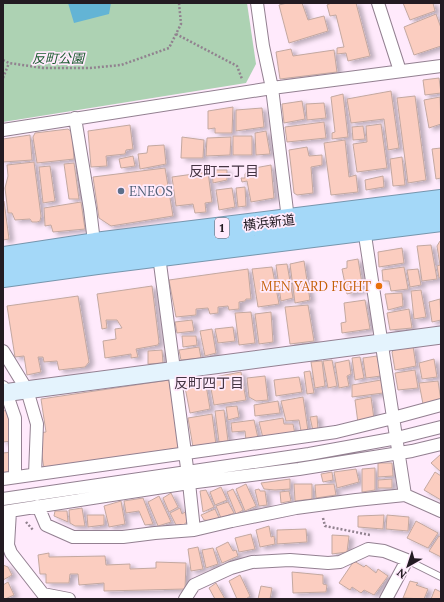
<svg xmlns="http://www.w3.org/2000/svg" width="444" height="602" font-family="Lora,'Noto Sans JP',serif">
<defs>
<filter id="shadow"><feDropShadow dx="4.5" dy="2.5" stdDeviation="2" flood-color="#0004"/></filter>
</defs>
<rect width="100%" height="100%" fill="#ffeafc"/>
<path fill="#add2b3" d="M3,3H247L256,64L246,83L3,122Z"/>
<path fill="#63b4d5" d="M68,3H111L109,14L74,23Z"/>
<path fill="#fbcdc0" stroke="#c3a8a0" filter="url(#shadow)" d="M287,3H302L308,20L324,16L328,31L289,43L279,5Z
M331,3H356L370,56L348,61L346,53L337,54V48L344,47L336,15L330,16L327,5Z
M403,3H433L435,11L410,20Z
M436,14L441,28V46L414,55L404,27Z
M291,49L293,56L334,50L337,72L280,79L276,52Z
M439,78L441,93L425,95L423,80Z
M391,91L399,148L388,150L384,119L351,123L347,99Z
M343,94L348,137L332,139V133L335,132L331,97Z
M415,96L426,180L408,183L397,98Z
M440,97L441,124L429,128L424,100Z
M302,101L305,119L284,123L282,104Z
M324,103L326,118L307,120L306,104Z
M233,107L232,133H215V128L208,129V111Z
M262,108L264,127L236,131V110Z
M324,122L326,138L287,142L285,127Z
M381,124L387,168L357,172L353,144L367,142L366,126Z
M130,125L133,149L126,150L125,154L106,156L107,166L91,167L88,131Z
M363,126L365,139L353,140L352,127Z
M68,129L72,132L74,159L37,163L33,137L35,133Z
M266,131L270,154L256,155L255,133Z
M30,135L32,160L3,162V139Z
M233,136H252V155H233Z
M182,137L204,140L203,158H181Z
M231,137L230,155L206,156L207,138Z
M345,140L349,177L356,175L358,192L331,195L324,143Z
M164,145L166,164L140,169L138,154L147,153L148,146Z
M307,147L309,156L322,155V165L311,167L313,193L297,195L294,193L289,150Z
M441,148V178L436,179L432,149Z
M133,156L135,166L121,168L119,159Z
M402,157L405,185L393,186L390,159Z
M34,162L41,216L40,221L37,222H32L30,219L15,220L12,213H8L5,188L8,176L7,165Z
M74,163L79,199H69L64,164Z
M271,165L274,198L251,202L247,181L242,182L241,178H245V174L249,169Z
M50,166L55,201L43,203L39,167Z
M165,168L173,216L111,226L99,218L93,177Z
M212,170H227V180L213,183Z
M208,172L212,202L205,203L206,212L195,213L193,204L176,206L172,177Z
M383,176L384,187L366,190L365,180Z
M245,187L246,206L238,207L236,188Z
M232,188L235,207L219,210L216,190Z
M4,201L9,239L3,240V202Z
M81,202L85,229L53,232L51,225L45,226L44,208Z
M440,241H441V278H439L437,266L440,265L437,246Z
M431,245L437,279L422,281L417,246Z
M402,248L404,263L379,267L378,252Z
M358,259L363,290L347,294L342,269L347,268V261Z
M304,261L310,300L295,303L290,264Z
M287,264L293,298L281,301L276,265Z
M272,267L279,304L258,307L252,269Z
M404,267L408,289L391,291L389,281H383L382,270Z
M248,269L251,299H246L245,301L239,302V309L229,310L228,306L218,307V313L210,314L208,308L196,309V315L176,317L169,280Z
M418,269L421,285L410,287L407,270Z
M152,286L159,342L158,345L136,349L138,357L131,358V354L105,358L103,341L116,339L115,329L122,328L117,320H106L107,328L102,329L97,294Z
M421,290L426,317L414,319L411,291Z
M402,293L403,306L388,310L385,294Z
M78,296L89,362L85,367L59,370L57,361L44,362L43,357H38L41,372L27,375L24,356L15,357L7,306Z
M440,299L441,320L432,322L429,302Z
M365,300L370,329L342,333L341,323L346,322L344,303Z
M308,305L314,341L290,344L285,307Z
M409,309L412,328L390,330L387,313Z
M251,312L255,343L239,345L235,313Z
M271,312L273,342L259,344L255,314Z
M192,320L194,331L177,333L175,322Z
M233,327L235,341L218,343L215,329Z
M212,329L216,353L205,356L200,331Z
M182,336H196L197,345L183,347Z
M413,346L416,366L395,370L392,352L394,350Z
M199,347L201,358L181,360L179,350Z
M162,350L163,363L148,364V351Z
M377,356L381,376L366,378L363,358Z
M360,357L364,378L355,380L352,358Z
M434,359L437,377L422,379L419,363Z
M332,360L337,386L328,388L323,361Z
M349,360L351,374L347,376L349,386L339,388L335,363Z
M322,361L325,386L315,388L311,362Z
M415,370L418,388L398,390L395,373Z
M310,371L314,393L307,394L304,372Z
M241,372L246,400L214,405L209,378Z
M265,376L268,400L256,401L249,397L247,378Z
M299,377L302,392L276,396L274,380Z
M205,379L210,409L190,413L184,382Z
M169,380L179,448L44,468L38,433L46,432L41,399Z
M381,380L383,393L352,397V385Z
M438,381L441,401L423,404L419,383Z
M303,397L308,431H301L299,420L286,421L281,401Z
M371,397L374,419L358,423L355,400Z
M278,401L280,413L255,416L254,405Z
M237,406L239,417L228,420L226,407Z
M8,410L12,441L3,442V411Z
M224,410L228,441L219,442L215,411Z
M212,414L216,445L193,447L188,418Z
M317,416L318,430L313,431L310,417Z
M283,418L284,424H293L295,434L263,438L259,422Z
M254,420L258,438L246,440L245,431L232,432L231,423Z
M12,452V470L8,475H3V453Z
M441,454V472L431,463Z
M378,463H392L393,476L378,477Z
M375,468V490L362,492V469Z
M356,469L359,482L337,488L334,472Z
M332,472L333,480L323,482L321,474Z
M435,472L441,476V500L424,490Z
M290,479V489L275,490L264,489L261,483Z
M392,479V488H378V480Z
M246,484L256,506L245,511L236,489Z
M294,484H312V499L295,501Z
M334,484L336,495L316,498L315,485Z
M221,487L227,500L215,505L210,492Z
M233,489L243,510L236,514L227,492Z
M259,489L260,491H265L267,505L259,506L255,490Z
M206,490L214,507L203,512L200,491Z
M289,491L291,501L281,503L280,492Z
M171,493L178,507L169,512L163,498Z
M159,496L171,522L158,526L148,502Z
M143,498L153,524L145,525L139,511L126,513L124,501Z
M121,501L125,524L109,527L104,506Z
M228,502L234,513L221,518L216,506Z
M82,508L85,526H75L70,523L69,510Z
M180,508L182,514L185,512L188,521L182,526L176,525L170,513Z
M215,509L219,518L211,521L204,520L201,515Z
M55,511H67L68,522L54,516Z
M87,515H104V525L88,527Z
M384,515L383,529L358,527V516Z
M387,515L409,517L408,531L386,529Z
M416,521L438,533L428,548L407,538Z
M269,526L271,537L274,536L275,544L260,547L256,530Z
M306,529L307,542L277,544V530Z
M251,534L255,549L239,552L235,538Z
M332,535L349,536L347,552L332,554Z
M439,536L441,537V557L429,551Z
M228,542L233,551L236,550L238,556L222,563L216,548Z
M198,547L203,569L191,571L188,549Z
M213,548L218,564L206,568L202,550Z
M49,553V557L105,556L106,565L130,564V569L156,568V562L186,563L185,589L104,591V583L79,585L78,574H70L69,583H46V574H40L38,555Z
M354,561L364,567L366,565L376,573L378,569L388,576L374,595L364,590L361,593L352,587L350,590L339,583Z
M3,565L8,567L12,575L3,580Z
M292,572L323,575V584L327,585L326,592L293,593Z
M240,575L250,596L246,599H237L229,581Z
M410,581L418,583L416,585L428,589L424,599L403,598Z
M8,582L14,595L5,599H3V585Z
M216,583L225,599H215L209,588Z
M261,586L272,588L270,599H258Z
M435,589L441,592V599H431Z"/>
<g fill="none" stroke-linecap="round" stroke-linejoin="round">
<defs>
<path id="lane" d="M407,560L441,577"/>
<path id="street" d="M257,3L263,46L272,88L288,219
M378,3L400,71
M75,118L90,209L95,250
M3,130L272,88L441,66
M364,229L405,495
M159,256L189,483L194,530
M3,351L27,390L37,424L35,474
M3,387L6,392L15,418V477
M3,479L336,432L393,418L441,405
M3,499L309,454L397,438L441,427
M38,506L46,525L73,537H123L155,533L194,530L232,521L296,508L356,500L405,495L441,511
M10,511L8,545L11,553L43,594L69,599
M3,512L189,483L299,469L412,451L441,444
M185,599L194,585L231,568L252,562L290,560L328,563L340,562L368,549L384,551L407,560L386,599"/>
<path id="secondary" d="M3,393L441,335"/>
<path id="highway" d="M3,258L95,244L441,201
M3,276L97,263L441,220"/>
</defs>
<use href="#lane" stroke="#938091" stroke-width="8"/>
<use href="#street" stroke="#938091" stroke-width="14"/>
<use href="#secondary" stroke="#938091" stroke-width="19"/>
<use href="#highway" stroke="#7796ad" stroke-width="24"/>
<path stroke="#91828f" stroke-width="2.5" stroke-dasharray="2 2" stroke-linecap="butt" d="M176,34L237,66L242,79
M3,60L9,63L43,68H90L121,65L169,48L181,24L179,3
M3,78L9,63
M323,518L325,526L370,535
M26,522L33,530"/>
<use href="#lane" stroke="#fff" stroke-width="6"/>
<use href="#street" stroke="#fff" stroke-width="12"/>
<use href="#secondary" stroke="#e4f3fd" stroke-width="17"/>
<use href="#highway" stroke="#a4d8f8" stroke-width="22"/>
</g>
<circle fill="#5c6f8a" stroke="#ffeafc" stroke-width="1.5" cx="121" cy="191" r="4"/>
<circle fill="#e8710a" stroke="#ffeafc" stroke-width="1.5" cx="379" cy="286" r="4"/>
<g text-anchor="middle" stroke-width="3.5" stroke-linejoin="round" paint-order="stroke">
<rect fill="#ffeafc" stroke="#655963" stroke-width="1" x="215" y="218" width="14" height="20" rx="3"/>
<g font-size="12" font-weight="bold" fill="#231b22">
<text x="222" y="232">1</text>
</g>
<g font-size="13" font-style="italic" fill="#18592c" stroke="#ffeafc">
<text x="58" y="63">反町公園</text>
</g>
<g font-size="13" fill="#4e5e75" stroke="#ffeafc" text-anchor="start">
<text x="129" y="196">ENEOS</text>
</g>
<g font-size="13" fill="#231b22" stroke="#ffeafc">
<text transform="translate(269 222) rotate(-7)" y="5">横浜新道</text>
</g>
<g font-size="13" fill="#c56008" stroke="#ffeafc" text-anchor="end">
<text x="371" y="291">MEN YARD FIGHT</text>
</g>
<g font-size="14" fill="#443442" stroke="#ffeafc">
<text x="224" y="176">反町二丁目</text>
<text x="209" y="388">反町四丁目</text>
</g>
</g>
<rect width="444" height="602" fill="none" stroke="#231b22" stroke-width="8"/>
<g transform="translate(408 566) rotate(219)" stroke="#ffeafc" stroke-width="3" paint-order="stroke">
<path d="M0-3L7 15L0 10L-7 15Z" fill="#231b22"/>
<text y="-6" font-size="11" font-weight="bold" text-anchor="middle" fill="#231b22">N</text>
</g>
</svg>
